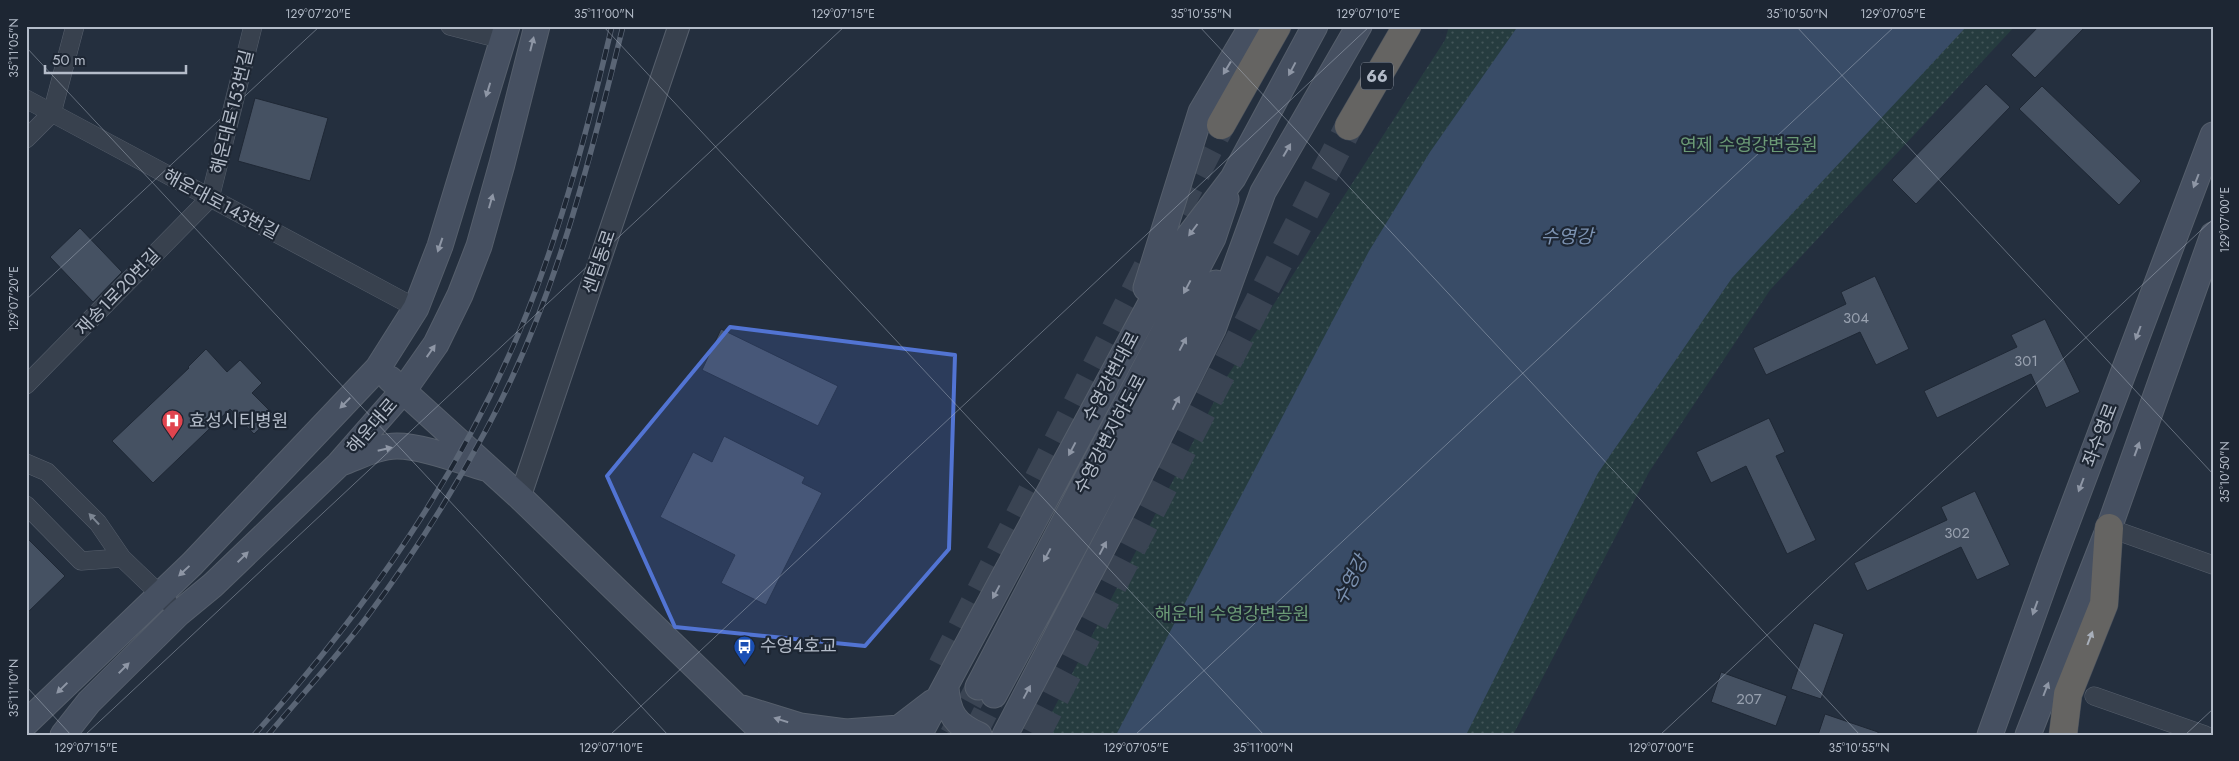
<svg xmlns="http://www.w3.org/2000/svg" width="2239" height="761" font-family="Jost,'Noto Sans KR',sans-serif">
<defs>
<pattern id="green-dots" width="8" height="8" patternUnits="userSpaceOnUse" patternTransform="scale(1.25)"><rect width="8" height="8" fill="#263c3f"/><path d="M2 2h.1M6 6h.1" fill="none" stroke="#435659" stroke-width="1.8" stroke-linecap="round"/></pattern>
</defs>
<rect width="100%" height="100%" fill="#242f3e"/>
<path fill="url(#green-dots)" d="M1449,26H2015L1770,290L1649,472L1513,735H1040L1228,375L1445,40Z"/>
<path fill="#394c67" d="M1518,26H1967L1732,278L1598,473L1466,735H1116L1369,251L1430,152Z"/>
<path fill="#455162" stroke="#1f2835" d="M2039,26H2086L2035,78L2011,55Z
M1986,84L2010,107L1916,204L1892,180Z
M2042,86L2141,181L2119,205L2019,109Z
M255,98L328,118L310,181L238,161Z
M80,228L122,272L93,302L50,257Z
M1875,276L1909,349L1876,365L1860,332L1766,375L1753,348L1846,304L1841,292Z
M2045,319L2080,392L2046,408L2031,374L1937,418L1924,391L2017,347L2011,335Z
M721,329L838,386L818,426L702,370Z
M206,349L227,372L240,360L262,383L252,393L274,415L254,434L230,409L153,483L112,441L189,368L188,367Z
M1769,418L1785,452L1776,456L1816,540L1787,554L1746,466L1711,483L1696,452Z
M724,436L805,477L802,483L822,493L766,605L721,583L735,555L660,517L693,452L712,462Z
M1975,491L2010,565L1977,580L1961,547L1867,591L1854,563L1947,520L1941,507Z
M26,537L65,576L26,614Z
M1814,623L1844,634L1821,699L1791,689Z
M1721,672L1787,696L1776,726L1711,702Z
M1825,714L1878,732V735H1818Z"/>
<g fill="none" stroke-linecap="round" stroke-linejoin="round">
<path stroke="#3a4453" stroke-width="25" stroke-dasharray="25 12" stroke-linecap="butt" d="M952,735L978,687
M974,735L994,695"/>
<path stroke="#3a4453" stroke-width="28" stroke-dasharray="28 14" stroke-linecap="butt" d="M1177,211L1221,125
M942,666L1151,260
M1036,735L1349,126"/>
<defs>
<path id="minor" d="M450,26L504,40
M26,99L416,308
M26,139L52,113L75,26
M26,385L210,198L253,26
M26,463L47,472L98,523L122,558L168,602
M26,505L81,561L122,558
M2109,528L2213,565
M2094,696L2205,735"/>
<path id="tertiary" d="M520,497L679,26"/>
<path id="secondary" d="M1146,288L1201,112L1252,26
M390,379L520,497L766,735
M341,463C358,457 378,446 397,446C422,446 461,461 485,468
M978,687L1213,238L1226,199
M946,688C948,713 955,725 979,735
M994,695L1216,283
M742,708L800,726L846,732L899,728L933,702
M26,723L192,564L378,368L416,308L440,246L507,26
M63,735L89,702L179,613L213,585L339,464L403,391L436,344L460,295L479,246L502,164L537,26
M919,735L1182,245L1233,178L1315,26
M1005,735L1126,503L1213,329L1263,192L1359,26
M1990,735L2052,562L2213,135
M2028,735L2109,528L2213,235"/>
<path id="trunk" d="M1221,125L1277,26
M1349,126L1407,26
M2063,735L2068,694L2104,604L2109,528"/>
</defs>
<use href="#minor" stroke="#565f6c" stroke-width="19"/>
<use href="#tertiary" stroke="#565f6c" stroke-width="23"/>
<use href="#secondary" stroke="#565f6c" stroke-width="27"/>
<use href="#trunk" stroke="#434c59" stroke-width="29"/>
<use href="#minor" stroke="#38414e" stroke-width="18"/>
<use href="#tertiary" stroke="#38414e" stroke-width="21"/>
<use href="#secondary" stroke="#465061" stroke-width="25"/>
<use href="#trunk" stroke="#656462" stroke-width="28"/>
<defs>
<path id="rail" d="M254,735C367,609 464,471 527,313C564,220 589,123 612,26
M268,735C301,696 336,658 367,617C411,558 451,496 486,430C554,304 589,165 623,26"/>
</defs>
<use href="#rail" stroke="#5a6575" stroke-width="5.5"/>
<use href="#rail" stroke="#1d2633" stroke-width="4" stroke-dasharray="11" stroke-linecap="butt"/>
</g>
<defs><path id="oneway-solid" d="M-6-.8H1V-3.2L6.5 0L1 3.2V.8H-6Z" transform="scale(1.25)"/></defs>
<g fill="#8e96a5">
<use href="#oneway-solid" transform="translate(532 44) rotate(-76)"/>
<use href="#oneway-solid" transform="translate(1227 68) rotate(121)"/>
<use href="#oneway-solid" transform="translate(1292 69) rotate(118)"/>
<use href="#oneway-solid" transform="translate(488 90) rotate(107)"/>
<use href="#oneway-solid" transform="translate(1287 150) rotate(-60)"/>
<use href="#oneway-solid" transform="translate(2196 181) rotate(111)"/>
<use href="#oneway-solid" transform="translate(491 201) rotate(-74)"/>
<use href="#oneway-solid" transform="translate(1193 230) rotate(127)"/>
<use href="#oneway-solid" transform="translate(440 245) rotate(109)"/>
<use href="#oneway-solid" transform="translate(1187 287) rotate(118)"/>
<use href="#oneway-solid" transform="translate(2138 333) rotate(111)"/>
<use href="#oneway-solid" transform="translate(1183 344) rotate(-62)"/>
<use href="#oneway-solid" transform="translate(431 351) rotate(-55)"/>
<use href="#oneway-solid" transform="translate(345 403) rotate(134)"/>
<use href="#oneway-solid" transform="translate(1176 403) rotate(-63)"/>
<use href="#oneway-solid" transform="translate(385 449) rotate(-13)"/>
<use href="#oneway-solid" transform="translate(1072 449) rotate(118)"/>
<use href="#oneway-solid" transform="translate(2137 449) rotate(-70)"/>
<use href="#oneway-solid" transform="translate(2081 485) rotate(111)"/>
<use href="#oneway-solid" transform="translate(1103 548) rotate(-62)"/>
<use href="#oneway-solid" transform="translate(1047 555) rotate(118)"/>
<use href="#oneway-solid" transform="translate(243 557) rotate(-44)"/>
<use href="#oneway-solid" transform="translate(184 571) rotate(137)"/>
<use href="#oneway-solid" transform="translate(996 592) rotate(118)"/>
<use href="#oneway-solid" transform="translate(2035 608) rotate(110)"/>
<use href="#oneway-solid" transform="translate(124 668) rotate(-45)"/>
<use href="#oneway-solid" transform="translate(62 688) rotate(136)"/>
<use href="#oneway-solid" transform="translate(2046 689) rotate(-69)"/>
<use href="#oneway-solid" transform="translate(1027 692) rotate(-62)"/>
<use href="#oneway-solid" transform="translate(781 720) rotate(-163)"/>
</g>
<use fill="#7c8592" href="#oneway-solid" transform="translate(94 519) rotate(-133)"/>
<use fill="#a8afba" href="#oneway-solid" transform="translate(2090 638) rotate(-69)"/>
<path fill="#5274d3" fill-opacity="0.2" stroke="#5274d3" stroke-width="4" stroke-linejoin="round" d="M730,327L955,355L949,549L865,646L675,627L607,476Z"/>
<path fill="none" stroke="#b4bcc9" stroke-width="1" stroke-opacity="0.45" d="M603,26L1264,735M1199,26L1860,735M1796,26L2213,474M26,47L668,735M26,300L320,26M26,686L71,735M85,735L845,26M610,735L1370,26M1135,735L1895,26M1660,735L2213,219M2185,735L2213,709"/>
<defs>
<symbol id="hospital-pin" viewBox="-11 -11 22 30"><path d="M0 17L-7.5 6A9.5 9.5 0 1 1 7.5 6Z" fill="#e0444e" stroke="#1d2633"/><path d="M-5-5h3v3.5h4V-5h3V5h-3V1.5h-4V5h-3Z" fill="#fff"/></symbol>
<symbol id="bus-pin" viewBox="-11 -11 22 30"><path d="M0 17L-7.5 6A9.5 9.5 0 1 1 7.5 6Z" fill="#1a4fb4" stroke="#1d2633"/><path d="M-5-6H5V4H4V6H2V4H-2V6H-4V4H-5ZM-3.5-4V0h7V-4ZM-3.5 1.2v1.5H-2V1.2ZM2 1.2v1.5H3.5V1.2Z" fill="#fff"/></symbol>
</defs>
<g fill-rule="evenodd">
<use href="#hospital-pin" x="160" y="408" width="25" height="34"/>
<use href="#bus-pin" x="732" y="634" width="25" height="34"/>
</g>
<g text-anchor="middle" stroke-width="4.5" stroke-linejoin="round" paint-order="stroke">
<g font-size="15" fill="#98a1af">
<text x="1856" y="323">304</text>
<text x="2026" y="366">301</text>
<text x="1957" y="538">302</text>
<text x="1749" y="704">207</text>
</g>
<rect fill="#1d2633" stroke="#878f9c" stroke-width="1" x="1361" y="62.5" width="32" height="27" rx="4"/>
<g font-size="16" font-weight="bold" fill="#b4bcc9">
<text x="1377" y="82">66</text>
</g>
<g font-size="18" fill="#b4bcc9" stroke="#1d2633">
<text transform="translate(232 112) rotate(-76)" y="6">해운대로153번길</text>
<text transform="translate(221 204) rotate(28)" y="6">해운대로143번길</text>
<text transform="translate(599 262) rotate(-71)" y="6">센텀동로</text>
<text transform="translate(118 292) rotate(-46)" y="6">재송1로20번길</text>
<text transform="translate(1111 377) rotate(-62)" y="6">수영강변대로</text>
<text transform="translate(372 426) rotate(-49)" y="6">해운대로</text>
<text transform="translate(1110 434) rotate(-62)" y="6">수영강변지하도로</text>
<text transform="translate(2100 435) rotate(-69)" y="6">좌수영로</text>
</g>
<g font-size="18" fill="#6b9a76" stroke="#1d2633">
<text x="1749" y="151">연제 수영강변공원</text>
<text x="1232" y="620">해운대 수영강변공원</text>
</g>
<g font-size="18" fill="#b4bcc9" stroke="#1d2633" text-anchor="start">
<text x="189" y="427">효성시티병원</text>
<text x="760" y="652">수영4호교</text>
</g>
<g font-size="19" font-style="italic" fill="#7c92b1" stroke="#1d2633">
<text x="1567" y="243">수영강</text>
<text transform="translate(1350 580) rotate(-63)" y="7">수영강</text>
</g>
</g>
<rect width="2239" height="761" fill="none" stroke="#1d2633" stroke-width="55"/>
<path d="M45 65v8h141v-8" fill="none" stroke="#b4bcc9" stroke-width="2.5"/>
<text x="52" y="65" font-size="15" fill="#b4bcc9" stroke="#1d2633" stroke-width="4" paint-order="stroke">50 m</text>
<rect x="28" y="28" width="2184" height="706" fill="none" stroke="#b4bcc9" stroke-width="2"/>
<g font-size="12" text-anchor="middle" fill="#b4bcc9">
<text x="318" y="18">129°07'20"E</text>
<text x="604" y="18">35°11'00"N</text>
<text x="843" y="18">129°07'15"E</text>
<text x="1201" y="18">35°10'55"N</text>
<text x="1368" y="18">129°07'10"E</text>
<text x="1797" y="18">35°10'50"N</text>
<text x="1893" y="18">129°07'05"E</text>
<text transform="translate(14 48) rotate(-90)" y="4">35°11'05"N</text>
<text transform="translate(2225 220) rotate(-90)" y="4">129°07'00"E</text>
<text transform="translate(14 299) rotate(-90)" y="4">129°07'20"E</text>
<text transform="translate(2225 472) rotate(-90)" y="4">35°10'50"N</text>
<text transform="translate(14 688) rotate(-90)" y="4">35°11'10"N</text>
<text x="86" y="752">129°07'15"E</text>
<text x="611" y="752">129°07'10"E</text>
<text x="1136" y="752">129°07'05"E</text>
<text x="1263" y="752">35°11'00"N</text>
<text x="1661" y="752">129°07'00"E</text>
<text x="1859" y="752">35°10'55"N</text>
</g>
</svg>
